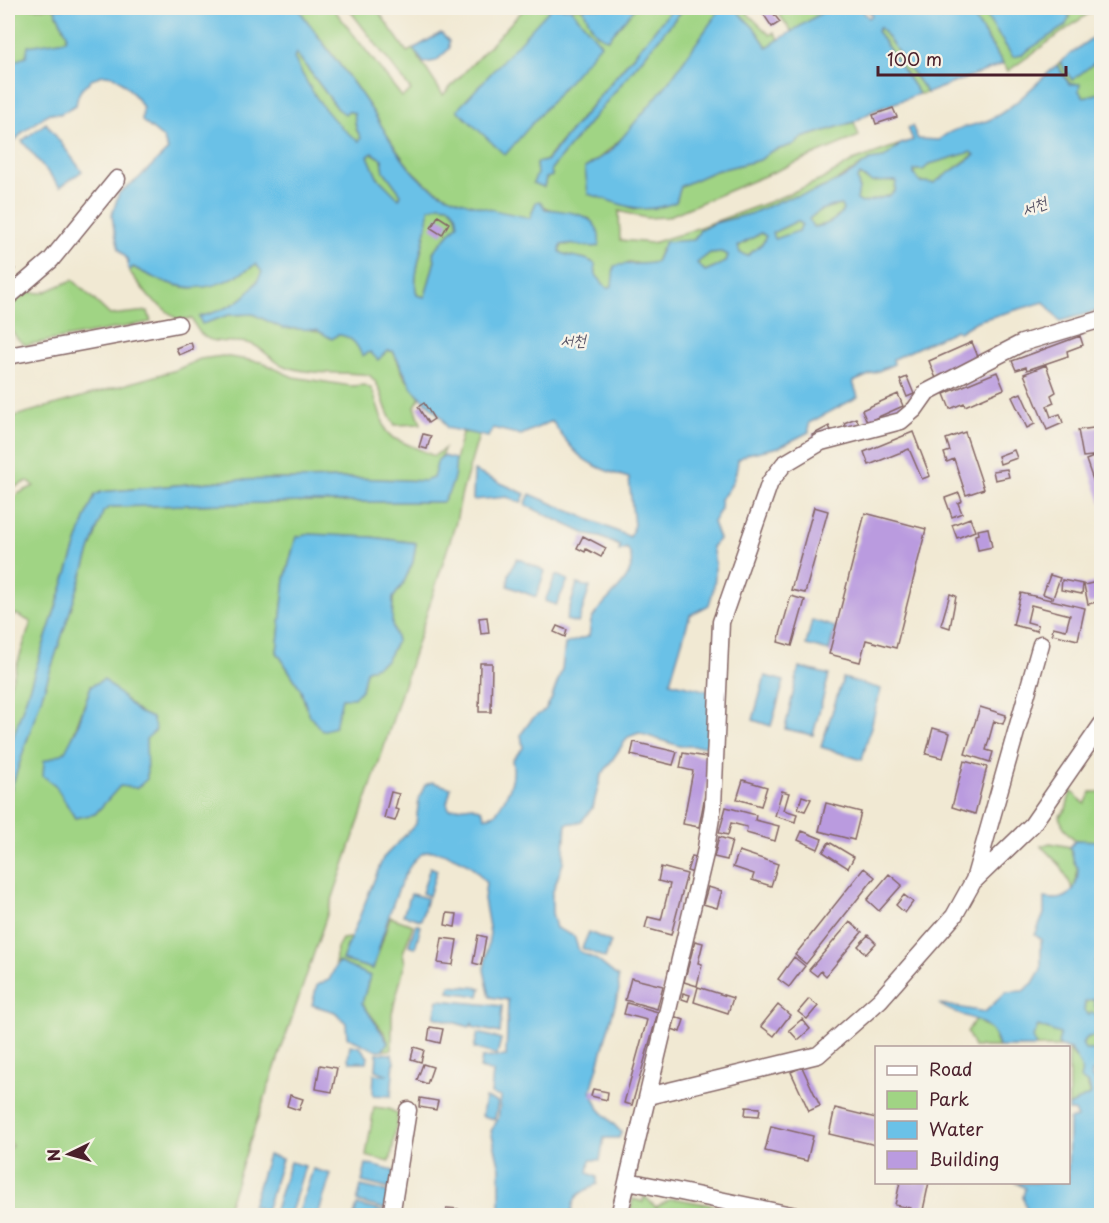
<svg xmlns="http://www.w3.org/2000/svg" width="1109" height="1223" font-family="'Playpen Sans','Poor Story',sans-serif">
<rect width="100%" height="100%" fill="#f7f3e8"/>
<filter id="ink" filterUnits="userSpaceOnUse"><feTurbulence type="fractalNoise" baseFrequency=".0167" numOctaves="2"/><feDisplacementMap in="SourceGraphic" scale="12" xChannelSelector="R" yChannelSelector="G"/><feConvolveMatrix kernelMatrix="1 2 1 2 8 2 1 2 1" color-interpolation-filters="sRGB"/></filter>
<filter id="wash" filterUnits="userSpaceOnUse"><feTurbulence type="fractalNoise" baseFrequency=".008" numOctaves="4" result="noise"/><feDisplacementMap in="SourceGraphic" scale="24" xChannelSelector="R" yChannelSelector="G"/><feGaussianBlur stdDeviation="1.35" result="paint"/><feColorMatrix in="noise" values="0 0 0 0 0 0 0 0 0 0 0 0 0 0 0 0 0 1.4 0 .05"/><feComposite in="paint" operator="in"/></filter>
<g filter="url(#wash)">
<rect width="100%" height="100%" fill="#f1e9d3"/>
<path fill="#a0d484" stroke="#757a58" stroke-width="1.5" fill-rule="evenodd" d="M8,8H54L67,34L66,40L53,43L8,65Z
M298,8H333L402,97L411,90L348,8H376L407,52L413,49L443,95L525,8H582L608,39L635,8H673L545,161L536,163L537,174L533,183L544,187L546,178L552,176L551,169L684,8H721C682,64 643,130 585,168L618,202L633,209L676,202L681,186L715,171L760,160L770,152L795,144L802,138L854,122L859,136L667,217L646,218L619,211L620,240L652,243L681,234L769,202L821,180L853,161L901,144L883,159L870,160L831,184L811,193L787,198L750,214L715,223L700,230L694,240L661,249L656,262L646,265L629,262L612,286L607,289L596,275L595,264C584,255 572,259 560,253L561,245L583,244L593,247L590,219C572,213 550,213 536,202L530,218C496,211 456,205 427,184C402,167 383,125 365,100C344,68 319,39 298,8Z
M734,8H751L747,13L770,35L774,32L780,41L767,47L755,29Z
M774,8H829L792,32Z
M968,8H981L1013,57L1070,17L1064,8H1096L1008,71Z
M881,27L927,93L919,94L877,31Z
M296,53L338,109L354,113L356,129L361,138L359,142C330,123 309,89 294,58Z
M1101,58V93L1084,97L1070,84L1057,65L1060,62L1072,80Z
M971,152L975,154L934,183L920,182L914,175V170H923L929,164Z
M372,153L382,159L384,171L401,194L398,200L377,177L368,156Z
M860,175L865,179L896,181L895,191L888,196L862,203L857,200L859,188L857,177Z
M439,205L449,206L456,214L458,224L433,252L435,260L425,297L417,295C410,275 429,233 429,208Z
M841,205L843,210C836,221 825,226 813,227L809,219C817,211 829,206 841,205Z
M797,221L802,224L799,231L775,240L772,233Z
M761,233L766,236L763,243L747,256L740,253L737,247Z
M721,252L728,255L726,262L705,271L697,263L710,253Z
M256,264L263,272C249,300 228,309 200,317L202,323L229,315L253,314L290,329L302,327L324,333L345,335L370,352L393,351L404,376L420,398L415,406L421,424L395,425C382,411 385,388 369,375C342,371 308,376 282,365C271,360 262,347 251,344C226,337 205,352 192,319H177L149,297L129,271L133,267C181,294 211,296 256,264Z
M73,280L110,315L148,311L151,322L26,345C10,337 8,321 8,304L28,292L42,293Z
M223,356L261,362L293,377L351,386L365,385L372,389L386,431L393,438L434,456L444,449L433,478L425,481L353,478L232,480L101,492L95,495L85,519L8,753V692L31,622L16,614L10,617L8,625V505L17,494L34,486L28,481L8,490V418L176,370L200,359Z
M469,432L479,435L461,496L456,522L383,750L225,1215H8V1150L12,1146L8,1140V798L103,512L110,507L303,502H443C451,479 456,457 462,433ZM296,537H371L416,543L413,562L403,584L393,598L392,624L397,641L386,661L366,671L362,689L342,698L336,713L309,715L300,688L277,652L285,579ZM91,686L126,700L138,712L152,718L146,739L145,756L95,814L75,818L55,785Z
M1071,791L1085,804L1091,792H1101V841C1077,847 1067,837 1059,817L1066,809Z
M1050,843L1070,847L1074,862L1078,868L1074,891L1060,865L1041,846Z
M390,917L413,925L403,953L405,963L392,1013V1050H383L388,1042L385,1034L362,1003L370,976L338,962L335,964L337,948L342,939L350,938L342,960L373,969Z
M1095,998L1099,1011H1101V1023L1096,1015H1089L1084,1010L1085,1002Z
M975,1019L992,1031L999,1047H974L967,1032Z
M1038,1026L1061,1034L1058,1044L1061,1047H1036L1033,1037Z
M1101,1035V1055L1096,1050H1085L1082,1043L1088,1037Z
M1069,1049L1080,1063L1091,1095L1069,1106Z
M374,1107L389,1109L398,1114L391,1158L388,1162L366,1156Z
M644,1196L656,1207L671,1199H678L769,1216H629L633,1199L643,1202Z"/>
<path fill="#6ac1e7" stroke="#5a7089" stroke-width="1.5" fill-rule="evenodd" d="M54,8H262L264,10L268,8H298C319,39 343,68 365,100C383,125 402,167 426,184C456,205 496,210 530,218L536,202L540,201L545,209C571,212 603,213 599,246C588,249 575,242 561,245L560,252C572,259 584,255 595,264L596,275L607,288L612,286L614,266C629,262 642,266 656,262L665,242L694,240L700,230L715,223L750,214L787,198L811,193L842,179L870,160L884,158L901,144L913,140L908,128L912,126L918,139L939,140C955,124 977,128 995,117C1018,104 1037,82 1057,65L1069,84H1080L1079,91L1084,97L1101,93V310L1060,321L1044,302L977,321L959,332L956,330L893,359L894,364L853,382L858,397L809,423V432L779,447L747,454L738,460C737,474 731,490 720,499L721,509L713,522L719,539L712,547C717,568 716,584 709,605L690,615L670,682L708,691L710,746H679L639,733L628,737L601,776L593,807L581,822L566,824L563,863L552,894V913L556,928L574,936L579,951L597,960L618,977L619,990L591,1091L599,1109L621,1132L619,1138H604L600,1160H590L588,1173L597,1177V1184C581,1192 571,1196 572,1215H500V1168L491,1131L498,1119L501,1097L491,1094L493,1072L480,1068L482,1058L506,1056L508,1000L490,997L484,970L490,933L484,899L486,883C473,865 467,862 446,854C437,851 429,849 420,855C399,869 381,943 373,969L342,960L383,858L416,824L419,798L425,785L432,782L451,788L447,803L449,809L473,806L482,810L485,817L495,814C506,798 517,780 512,760L523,748L521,734L532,719L545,710L551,700L562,669L565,644L589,636C590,631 590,626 591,621C599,600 646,577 627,548L619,551L620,546L600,537L588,535L525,505L530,494L630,537L634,526L629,478C586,465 577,459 552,421L521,435L493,428L488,437L447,428L442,418L412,388L393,351H387L378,360L370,352L362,356C358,345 350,335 337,335L332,339L317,330L282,328L253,314L229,315L202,324L199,317C228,309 249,301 262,272L256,264C210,296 181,294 133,267L129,271L127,259L119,249L114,229L112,215L119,193L138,179L168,150L163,138L142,121L143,107C129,89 113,62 89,82C80,90 78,93 76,105L60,114L49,113L23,132L8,148V65L26,56L28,46L66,40L67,34ZM296,53L338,109L345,114L348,111L354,113L356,128L361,138L359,141C330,123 309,89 294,58ZM971,152L975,155L934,183L920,182L914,175V170H923L930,164ZM373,153L382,159L384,171L401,194L399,199L377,177L368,156ZM860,175L871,182L896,181L895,191L888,196L862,203L857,200L859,188L857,178ZM439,205L449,206L456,214L458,224L433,252L435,260L425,297L417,295C410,275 429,233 429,209ZM841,205L843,210C836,221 825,226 813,227L809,219C817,211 829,206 841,205ZM797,221L802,224L799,231L775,239L772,233ZM761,233L766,236L763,243L747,256L740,253L738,246ZM721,252L728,255L726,262L705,271L697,263L710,253Z
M551,8H570L601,44L505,155L457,110Z
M582,8H635L608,39C591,35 591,21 582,8Z
M673,8H684L551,169L552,176L546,178L544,187L533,183L537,174L536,163L546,161Z
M721,8H734L755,29L767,47L829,8H860L869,18L872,15L867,8H968L1003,64L927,93L880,27L877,31L919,94L873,111L854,122L802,138L795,144L770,152L760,160L715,171L681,186L676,202C640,217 624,204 588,194L585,168L611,151L668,83Z
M981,8H1064L1070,17L1065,26L1021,55L1013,57Z
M1101,31V58L1072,80L1060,62Z
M441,33L449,41V49L436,61L424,63L413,49Z
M46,123L82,171L60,187L22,141Z
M443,456L455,459C457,475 451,490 443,502H303L110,507L103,512L8,798V753L85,519L95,495L101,492L232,480L353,478L425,481L433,478L438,460Z
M474,471L525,494L521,503L507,497L473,500Z
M310,534L371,537L416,543L413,562L403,584L393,598L392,624L397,641L386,661L366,671L362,689L354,698H342L335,727L322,731L309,715L300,688L277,652L285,579L296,537Z
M517,558L545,571L536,597L508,586L509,574Z
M556,575L568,580L556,605L545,601Z
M577,584L590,587L578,623L566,620Z
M812,620L835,627L829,651L806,645Z
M799,667L829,675L813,735L785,729Z
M765,676L784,681L771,726L753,720Z
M843,678L881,689L862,760L821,747Z
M104,679L138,712L152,718L156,730L146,739L147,779L137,788L120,786L95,814L75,818L55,785L43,776L44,761L64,753L77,728L91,686Z
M1076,840L1101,841V958L1095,961L1101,974V1011L1095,1007L1094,999L1085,1002L1084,1010L1089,1015L1092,1012C1101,1019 1102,1025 1101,1035L1088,1037L1082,1043L1085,1050H1096L1101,1055V1073L1092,1072V1078L1101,1083V1211L1074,1215H1028L1023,1197L1025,1188L1016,1183L1068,1182L1069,1120L1077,1118L1074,1111H1069V1106L1091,1094L1089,1085L1080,1078C1085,1068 1076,1058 1071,1049L1061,1047L1058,1044L1060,1034L1038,1026L1033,1037L1036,1047H999C993,1015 960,1020 939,1004L985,1012L1006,992L1023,991L1033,983L1041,969V939L1035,935L1044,914V898C1068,903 1078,891 1078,868L1074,862L1070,847Z
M430,867L437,870L429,896L422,893Z
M411,894L427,898L421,920L403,915Z
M416,924L421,926L415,948L409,945Z
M589,932L611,942L605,958L582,948Z
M338,962L370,976L362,1003L388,1042L383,1050H375L347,1037L346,1023L335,1012L312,1005L317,985L329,980Z
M450,985L481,988L479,996L449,992Z
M438,1000L502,1006L500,1033L473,1027L472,1023L470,1027L434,1017Z
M478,1033L501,1039L497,1055L474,1048Z
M350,1045L360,1047L368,1057L367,1062H350L348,1059Z
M377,1053L392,1054L394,1062L391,1096L373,1095L374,1074L388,1075L376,1070Z
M485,1098L498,1102L495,1119L482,1116Z
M268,1155L282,1159L266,1211L252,1206Z
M290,1162L305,1166L290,1215L274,1213Z
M366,1164L394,1171L390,1189L362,1182Z
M313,1169L331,1174L318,1215H298Z
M361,1186L389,1192L385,1209L357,1202Z
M357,1205L385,1212L384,1215L354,1216Z"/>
<g id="blocks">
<path fill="#ba9bdf" d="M769,8L780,22L772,27L762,12Z
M893,108L897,117L876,124L873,115Z
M438,216L449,223L442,235L431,228Z
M8,260L15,269L8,275Z
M1080,336L1083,345L1067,351L1068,356L1027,370L1026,367L1016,370L1012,361Z
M191,342L193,349L179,355L176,348Z
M972,342L980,362L937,381L929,361Z
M1046,365L1056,392L1051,395L1054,403L1047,406L1051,417L1060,414L1063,423L1047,430L1024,374Z
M997,372L1004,389L965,406L964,403L950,409L944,394Z
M907,377L914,394L907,397L900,380Z
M1021,393L1035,424L1027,428L1012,397Z
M898,394L903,406L867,422L862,410Z
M424,403L434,419L428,423L418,407Z
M856,418L860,425L847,431L844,423Z
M829,426L832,433L815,442L812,435Z
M1101,427V455L1083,457L1078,430Z
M913,432L930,476L922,479L909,449L869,465L864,452Z
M965,432L984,489L966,495L954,459L947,462L944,453L950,451L946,439Z
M423,434L431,436L427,449L419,447Z
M1014,450L1017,458L1000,464L998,456Z
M1096,456L1101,472V503L1086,460Z
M1007,469L1009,477L995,480L993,471Z
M959,493L962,501L958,503L962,513L952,517L945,498Z
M814,507L828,511L805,593L791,590Z
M865,513L926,529L896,648L866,640L860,662L829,654Z
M970,518L975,531L957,538L952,525Z
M988,528L992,547L978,550L975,535L979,534L978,530Z
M583,536L606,548L601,557L586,549L585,552L577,548Z
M1050,575L1060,578L1053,598L1043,594Z
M1062,580L1083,584L1082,594L1061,590Z
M1101,581V601L1088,604L1084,585Z
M1021,593L1085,608L1078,640L1052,634L1053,627L1066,630L1070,615L1031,605L1027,622L1038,625L1037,631L1013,625Z
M950,594L956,596L950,628L941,625Z
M791,596L805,600L792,646L778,642Z
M487,617L489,633L481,634L479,618Z
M557,626L567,630L565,637L554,632Z
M480,663H492L491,712H479Z
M980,707L1006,715L1003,724L994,721L986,750L993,752L990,762L965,754Z
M933,728L950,733L943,758L926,754Z
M634,742L677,752L673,765L631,755Z
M683,753L712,758L699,827L683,824L693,771L680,768Z
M964,761L987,767L975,814L952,807Z
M743,780L767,787L761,806L737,799Z
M782,791L789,793L784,810L797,814L795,822L775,816Z
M391,792L399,794L395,809L399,810L395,821L384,818Z
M802,796L811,799L805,811L798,809Z
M826,803L861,812L854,840L819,831Z
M726,807L756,815L755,820L779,826L775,841L746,833L747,827L731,823L728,835L719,833Z
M802,831L822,839L818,849L798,840Z
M719,837L732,841L727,860L714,857Z
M829,842L854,857L848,868L823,852Z
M739,851L778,864L771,886L752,880L754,874L733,867Z
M692,856L699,858L694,873L687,871Z
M661,867L687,874L671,935L645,928L648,917L661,920L670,884L658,881Z
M864,868L875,877L806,964L795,955Z
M889,874L902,885L879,911L867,900Z
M708,887L722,891L717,908L703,904Z
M904,895L913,902L905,913L896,905Z
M447,913L457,914L455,927L445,925Z
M850,922L862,932L826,976L821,971L817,976L809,970Z
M478,935L486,937L481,965L473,963Z
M868,935L876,943L866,954L858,946Z
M442,938L457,940L453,965L438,963Z
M695,941L703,943L698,963L702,964L697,986L684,982Z
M794,957L805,966L789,987L778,979Z
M631,978L663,986L657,1009L625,1000Z
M698,987L733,998L728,1013L694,1002Z
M683,993L690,995L688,1001L682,999Z
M809,999L818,1006L807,1019L798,1012Z
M627,1003L658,1012L632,1105L624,1103L647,1020L624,1014Z
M778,1005L790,1015L774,1036L761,1026Z
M676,1017L684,1020L680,1032L672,1029Z
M802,1019L810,1029L798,1040L789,1030Z
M430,1027L443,1029L440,1043L428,1040Z
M414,1047L424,1050L421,1062L411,1059Z
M423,1064L433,1067L427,1084L417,1080Z
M320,1065L337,1068L332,1092L316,1089Z
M802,1067L820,1106L809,1111L791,1072Z
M593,1089L608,1092L607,1100L591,1096Z
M290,1095L303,1099L299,1110L287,1106Z
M420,1098L438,1101L436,1110L419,1107Z
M746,1107L760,1108L759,1116L745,1115Z
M835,1108L876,1118V1145L829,1134Z
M771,1126L813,1136L807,1161L765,1151Z
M900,1182H929L922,1215H910L911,1208L895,1205Z
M447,1208L458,1209V1215H446Z"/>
</g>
</g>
<g filter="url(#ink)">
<use href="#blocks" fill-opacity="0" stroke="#846666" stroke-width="1.5"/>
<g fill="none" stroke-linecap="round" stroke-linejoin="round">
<defs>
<path id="minor" d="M8,297L51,260L117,179
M8,356L178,324
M975,880L1032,825L1102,724
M648,1096L818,1055L880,1000L954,916L974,880L1041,644
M628,1181L796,1216
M391,1216L408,1110
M619,1216L705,854L713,806L721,622L770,482L784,464L821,442L901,421L915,409L927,392L1022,343L1102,319"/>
</defs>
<use href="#minor" stroke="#846666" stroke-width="19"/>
<use href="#minor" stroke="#fff" stroke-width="16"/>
</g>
</g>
<g text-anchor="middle" stroke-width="5" stroke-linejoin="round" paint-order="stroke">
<g font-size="16" font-style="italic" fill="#545063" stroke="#f7f3e8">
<text transform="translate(1034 206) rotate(-22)" y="6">서천</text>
<text transform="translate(573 340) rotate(-1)" y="6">서천</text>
</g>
</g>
<rect width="1109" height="1223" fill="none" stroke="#f7f3e8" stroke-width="30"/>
<rect x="875" y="1046" width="195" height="138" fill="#f7f3e8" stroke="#b29e9c" stroke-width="1.5"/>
<rect x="887" y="1066" width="30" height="9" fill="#ffffff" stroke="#b29e9c" stroke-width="1.5"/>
<text x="929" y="1076" font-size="18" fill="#4a1f2b">Road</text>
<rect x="887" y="1091" width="30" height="18" fill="#a0d484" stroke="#b29e9c" stroke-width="1.5"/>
<text x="929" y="1106" font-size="18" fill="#4a1f2b">Park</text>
<rect x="887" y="1121" width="30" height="18" fill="#6ac1e7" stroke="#b29e9c" stroke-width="1.5"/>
<text x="929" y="1136" font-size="18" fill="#4a1f2b">Water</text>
<rect x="887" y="1151" width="30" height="18" fill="#ba9bdf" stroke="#b29e9c" stroke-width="1.5"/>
<text x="929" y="1166" font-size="18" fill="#4a1f2b">Building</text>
<g transform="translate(69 1154) rotate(265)" stroke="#f7f3e8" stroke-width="4.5" paint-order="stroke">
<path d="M0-4.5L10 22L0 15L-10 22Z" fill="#4a1f2b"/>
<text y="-9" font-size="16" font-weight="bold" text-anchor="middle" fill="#4a1f2b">N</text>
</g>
<path d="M878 66v9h188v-9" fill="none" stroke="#4a1f2b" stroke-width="3"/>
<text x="887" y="66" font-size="18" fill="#4a1f2b" stroke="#f7f3e8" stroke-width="4.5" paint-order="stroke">100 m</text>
</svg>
